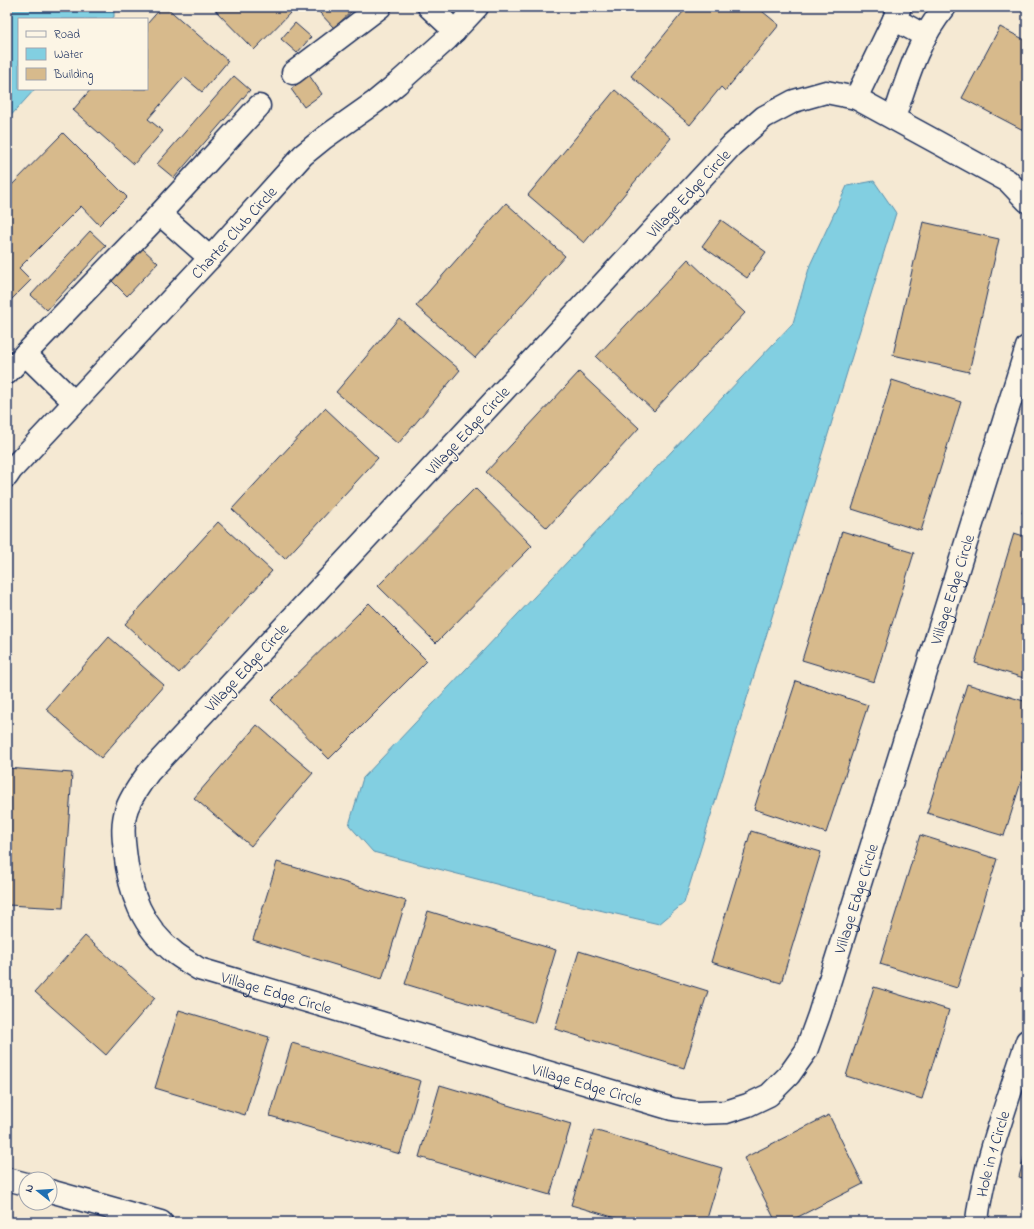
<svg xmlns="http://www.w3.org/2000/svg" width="1034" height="1229" font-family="'Indie Flower',sans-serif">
<rect width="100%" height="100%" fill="#f5e9d3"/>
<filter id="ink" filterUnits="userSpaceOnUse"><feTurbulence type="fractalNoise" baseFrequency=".025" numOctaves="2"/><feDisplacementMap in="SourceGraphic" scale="8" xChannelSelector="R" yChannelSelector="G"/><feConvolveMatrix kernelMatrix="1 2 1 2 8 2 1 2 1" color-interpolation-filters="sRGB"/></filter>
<g filter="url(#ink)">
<path fill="#82cfe1" stroke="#598fad" d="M7,7H114V17L111,19H19V89H35L7,120Z
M874,181L896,213L684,903L659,924L569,903L373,852L349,825L363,778L793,323L810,265L847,186Z"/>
<path fill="#d7ba8c" stroke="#1b2f5e" d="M162,7H166L228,61L202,92L184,77L148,119L163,131L134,164L73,110L91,89H147V24Z
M212,7H296L254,50Z
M325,7H356L334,28L319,12Z
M687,7H757L779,25L725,91L721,87L690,125L631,76Z
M295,23L311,37L297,53L281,39Z
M1000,27L1027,41V132L962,98Z
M309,75L322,94L304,107L291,89Z
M234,76L250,90L174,178L157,164Z
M615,90L671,138L584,243L528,195Z
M63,133L127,197L99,225L81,206L19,268L31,280L7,304V190Z
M506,203L565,256L475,358L416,306Z
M721,220L766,252L747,278L702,246Z
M923,222L999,239L969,372L893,355Z
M90,231L106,246L47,310L31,295Z
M142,248L158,263L127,296L112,281Z
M688,259L745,313L654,411L596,357Z
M399,318L460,370L398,444L336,392Z
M579,372L639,428L547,528L486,472Z
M892,380L961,402L921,531L852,509Z
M325,408L378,458L285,559L232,509Z
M475,488L532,546L436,643L378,586Z
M1027,498V514L1022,513Z
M218,522L272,571L179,673L125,624Z
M842,531L914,553L874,682L802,660Z
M1014,533L1027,537V679L975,663Z
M369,603L427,661L329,759L271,700Z
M109,637L164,685L101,758L46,709Z
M796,681L868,705L826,833L754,809Z
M967,684L1027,702V763L1004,836L927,813Z
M257,725L313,773L251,846L194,798Z
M7,768L72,773L63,908L7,905Z
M751,831L821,852L781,983L711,962Z
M920,835L997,859L957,988L880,964Z
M277,862L406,901L382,979L253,940Z
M428,911L556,950L534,1023L405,984Z
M85,936L155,998L106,1055L35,992Z
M579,951L708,991L684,1068L555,1029Z
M874,987L949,1010L922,1099L846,1076Z
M179,1010L269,1037L245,1115L155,1088Z
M292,1043L421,1081L400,1154L270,1116Z
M440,1085L571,1124L550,1195L419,1157Z
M829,1115L863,1184L788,1222H776L744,1158Z
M594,1130L722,1168L706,1222H630L571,1205Z
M1027,1146V1179L1019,1177Z"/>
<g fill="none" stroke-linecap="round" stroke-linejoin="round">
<defs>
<g id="minor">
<path d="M429,7L455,31"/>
<path d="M894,19L925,36"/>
<path d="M293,73L380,7"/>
<path d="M856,98L900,7"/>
<path d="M894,118C907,79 918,39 945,7"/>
<path id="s1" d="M1027,201L1008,181L856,98L826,92L794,101L764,117L732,145L149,772C140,784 132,795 127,808C122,822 123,836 125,851C129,892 142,928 176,954C183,959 191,964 199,969L672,1109L698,1113L726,1112L748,1105L769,1095L789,1075L806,1051L819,1015L1027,347"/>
<path d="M160,214L210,258"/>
<path d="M25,354L74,402"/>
<path d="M7,373L155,219L259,106"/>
<path id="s2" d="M7,476L11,470L210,258L303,155L324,138L375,102L398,83L447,39L477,7"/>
<path d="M7,1179L26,1184"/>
<path d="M50,1191L161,1222"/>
<path id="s3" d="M977,1222C979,1198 985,1176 991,1153C1002,1115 1015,1078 1027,1041"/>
</g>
</defs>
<use href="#minor" stroke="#1b2f5e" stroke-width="25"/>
<use href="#minor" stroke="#fcf5e5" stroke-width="22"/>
</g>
</g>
<g text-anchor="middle" stroke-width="3" stroke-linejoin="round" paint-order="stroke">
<g font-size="16" fill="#1b2f5e" stroke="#fcf5e5">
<text transform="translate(688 193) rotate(-47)" y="6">Village Edge Circle</text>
<text dy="6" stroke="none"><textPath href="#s2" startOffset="333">Charter Club Circle</textPath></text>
<text transform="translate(467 430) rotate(-47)" y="6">Village Edge Circle</text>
<text dy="6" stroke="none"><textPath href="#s1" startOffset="2565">Village Edge Circle</textPath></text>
<text transform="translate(246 667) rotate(-47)" y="6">Village Edge Circle</text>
<text dy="6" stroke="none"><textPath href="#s1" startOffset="2241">Village Edge Circle</textPath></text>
<text dy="6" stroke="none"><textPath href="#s1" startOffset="1510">Village Edge Circle</textPath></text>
<text dy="6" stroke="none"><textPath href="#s1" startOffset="1834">Village Edge Circle</textPath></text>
<text dy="6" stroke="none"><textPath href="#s3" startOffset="70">Hole in 1 Circle</textPath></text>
</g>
</g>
<rect width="1034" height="1229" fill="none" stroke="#fcf5e5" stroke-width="24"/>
<rect x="12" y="12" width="1010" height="1205" fill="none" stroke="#1b2f5e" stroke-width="1.5" filter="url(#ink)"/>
<rect x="18" y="18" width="130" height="72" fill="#fcf5e5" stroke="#a2a6af"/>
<rect x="26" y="31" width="20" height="6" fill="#fcf5e5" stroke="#a2a6af"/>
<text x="54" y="38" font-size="12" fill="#1b2f5e">Road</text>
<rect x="26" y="48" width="20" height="12" fill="#82cfe1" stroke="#a2a6af"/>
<text x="54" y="58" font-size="12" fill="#1b2f5e">Water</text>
<rect x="26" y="68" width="20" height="12" fill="#d7ba8c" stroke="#a2a6af"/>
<text x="54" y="78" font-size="12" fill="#1b2f5e">Building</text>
<g transform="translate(38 1191) rotate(287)"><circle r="19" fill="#fcf5e5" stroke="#a2a6af"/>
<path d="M0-3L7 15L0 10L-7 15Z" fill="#1f6fb2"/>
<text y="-6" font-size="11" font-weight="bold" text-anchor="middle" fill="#1b2f5e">N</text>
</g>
</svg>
